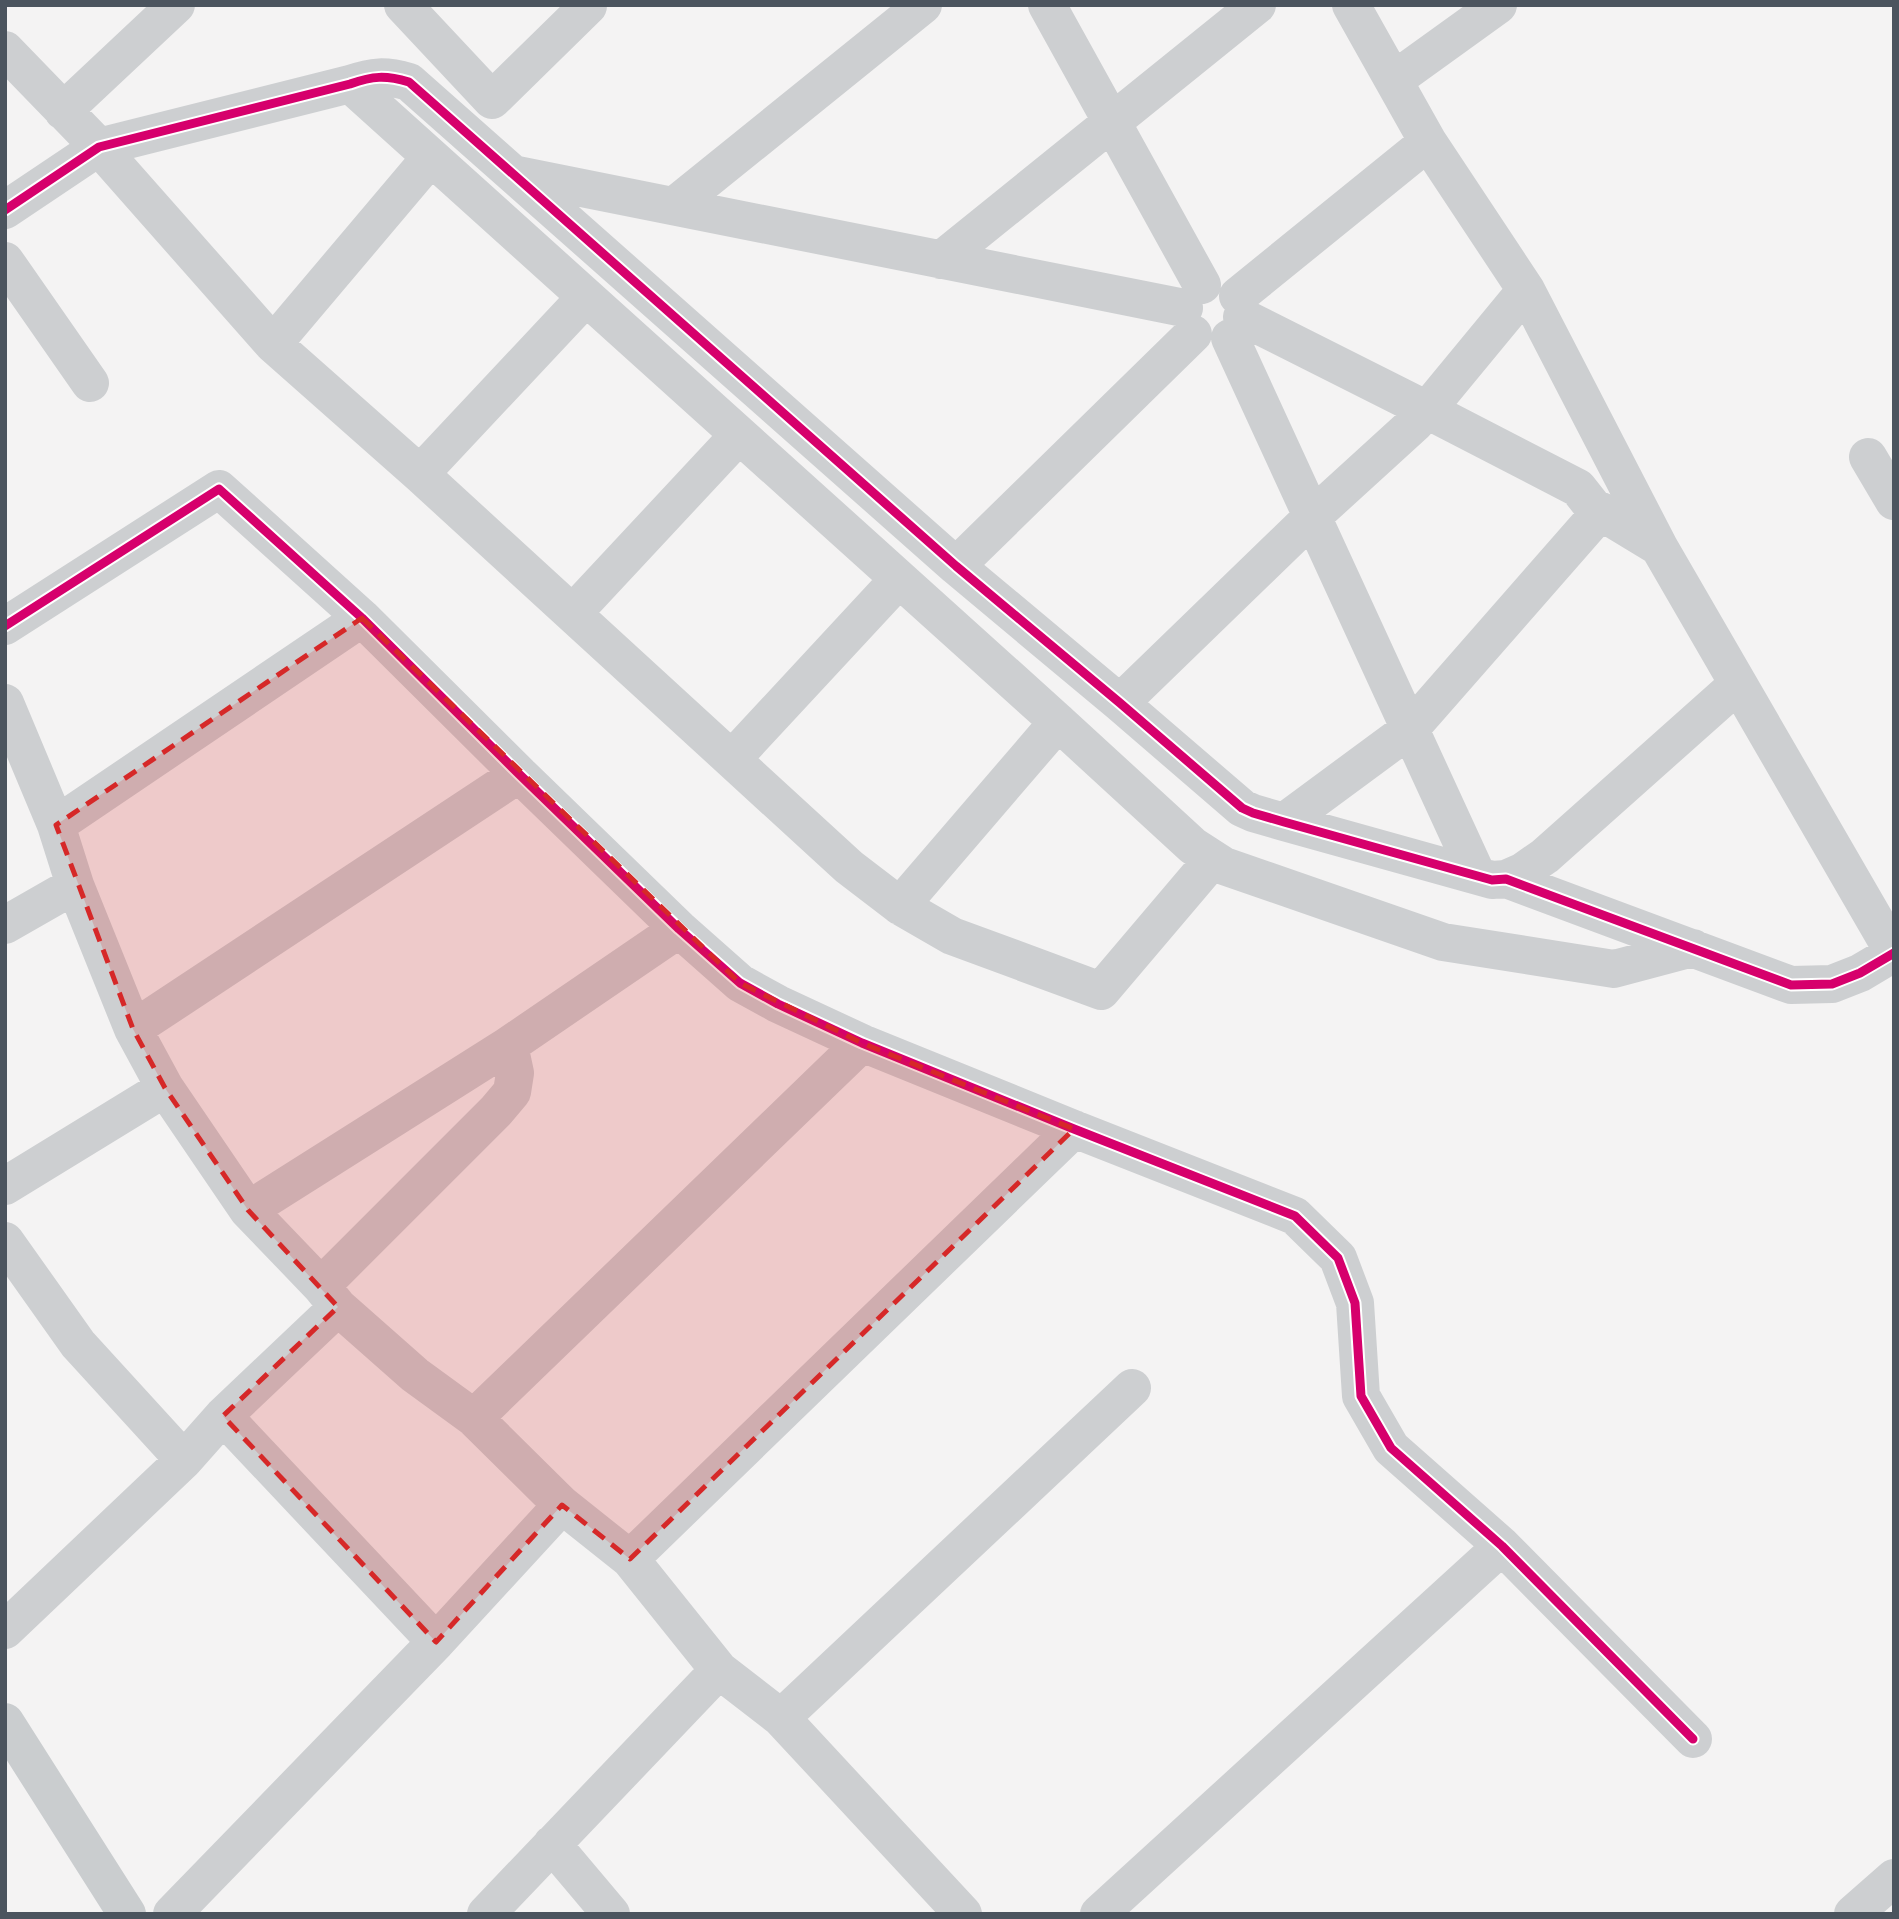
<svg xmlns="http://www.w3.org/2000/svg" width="1899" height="1919" font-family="Manrope,sans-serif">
<rect width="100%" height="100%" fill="#f4f3f3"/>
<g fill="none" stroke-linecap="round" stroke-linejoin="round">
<path stroke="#cdcfd1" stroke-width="38" d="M403,5L492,100L588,6L586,5
M1047,5L1202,285
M1351,5L1428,142L1526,290L1659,547L1894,953
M5,50L99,147L273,344L420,474L849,867L900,906L952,936L1101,991L1213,859
M1394,80L1498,5
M350,84L1058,722L1193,846L1224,866L1443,942L1614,969L1693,948
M63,111L176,5
M517,175L1184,308
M674,206L923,5
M5,210L99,147L350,84C373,76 385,75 409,82L956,566L1120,703L1242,808L1253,813L1284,822L1492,880L1506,879L1791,985L1832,984L1860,973L1894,953
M941,260L1257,5
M5,261L90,383
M1238,296L1428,142
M1242,317L1427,410L1578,488L1593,507L1659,547
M1230,338L1477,875
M273,344L431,157
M1868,457L1894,501
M420,474L586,297
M956,566L1193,334
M573,613L739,435
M5,626L219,489L362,618L519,774L679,929L740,983L778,1004L862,1043L1074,1129L1295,1216L1338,1258L1355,1303L1361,1396L1391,1448L1502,1546L1693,1739
M5,703L56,825L75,885L133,1029L165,1088L248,1210L321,1286L338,1307L415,1375L474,1418L562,1505L630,1559L719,1670L781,1718L963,1914
M1120,703L1312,517L1414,424L1427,410L1526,290
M732,759L899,579
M1284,822L1410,729L1601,511
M56,825L362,618
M1506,879L1522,872L1545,856L1737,685
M900,906L1058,722
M5,925L75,885
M133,1029L519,774
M5,1186L165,1088
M248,1210L509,1045L679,929
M5,1241L78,1344L184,1460
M321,1286L496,1111L512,1092L515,1073L509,1045
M223,1416L436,1642
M474,1418L862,1043
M630,1559L1074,1129
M5,1630L184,1460L223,1416L338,1307
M781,1718L1132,1388
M552,1844L611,1914
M172,1914L436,1642L562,1505
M486,1914L719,1670
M1099,1914L1502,1546
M1853,1914L1894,1878"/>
<path stroke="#cacdcf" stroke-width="38" d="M5,1722L127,1914"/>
<defs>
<path id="cycleway" d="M5,210L99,147L350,84C373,76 385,75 409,82L956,566L1120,703L1242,808L1253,813L1284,822L1492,880L1506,879L1791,985L1832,984L1860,973L1894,953
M5,626L219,489L362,618L519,774L679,929L740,983L778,1004L862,1043L1074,1129L1295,1216L1338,1258L1355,1303L1361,1396L1391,1448L1502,1546L1693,1739"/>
</defs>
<use href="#cycleway" stroke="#fff" stroke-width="13"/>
<use href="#cycleway" stroke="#d6006c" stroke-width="9"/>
</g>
<path fill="#d62828" fill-opacity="0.2" stroke="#d62828" stroke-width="5" stroke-dasharray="14 9" stroke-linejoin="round" d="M362,618L740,983L862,1043L1074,1129L630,1559L562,1505L436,1642L223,1416L338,1307L248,1210L165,1088L133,1029L56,825Z"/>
<rect width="1899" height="1919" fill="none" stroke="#4b545e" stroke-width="14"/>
</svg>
